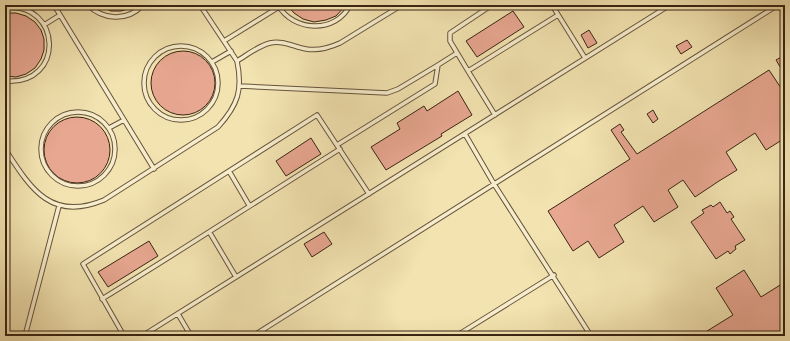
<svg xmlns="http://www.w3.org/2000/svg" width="790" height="341" font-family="'IM FELL English',serif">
<rect width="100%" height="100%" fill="#f2e3b0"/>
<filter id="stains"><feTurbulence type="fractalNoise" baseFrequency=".005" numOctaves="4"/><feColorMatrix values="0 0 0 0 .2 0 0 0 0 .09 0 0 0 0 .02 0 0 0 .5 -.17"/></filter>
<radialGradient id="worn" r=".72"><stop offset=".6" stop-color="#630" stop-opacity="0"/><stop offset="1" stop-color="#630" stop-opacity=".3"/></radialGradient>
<path fill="#e8a791" stroke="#382414" d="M97,5H137V6L121,11H111Z
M287,5H346L336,16L326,20L314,22L303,19L294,13Z
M513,11L524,27L477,57L466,41Z
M5,13H16L26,16L35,22L41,30L44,39V50L41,59L35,68L26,74L16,77L5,76Z
M589,30L597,43L588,48L581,35Z
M687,40L692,47L681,54L676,46Z
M151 83a32 32 0 1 1 64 0a32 32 0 1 1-64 0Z
M785,55V75L776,60Z
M769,70L785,94V114L780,118L785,126V138L766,150L755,133L726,152L737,170L719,181L695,197L683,180L668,190L678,207L654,222L643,206L614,225L624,242L599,258L588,241L573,251L548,211L630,159L611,130L620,124L624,130L621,132L637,154Z
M458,91L472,115L441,134L442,136L386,170L371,147L400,129L397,123L424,106L427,111Z
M653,110L658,119L653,123L647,114Z
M44 150a33 33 0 1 1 66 0a33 33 0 1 1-66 0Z
M311,138L321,154L286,176L276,161Z
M720,202L727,213L730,211L734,217L731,219L745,240L735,246L736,249L730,254L728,251L716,259L691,222L704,213L702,210L711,205L713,207Z
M324,232L332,244L312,257L304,244Z
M149,241L158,256L108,287L98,272Z
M744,270L761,297L785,282V332L779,336H699L733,315L716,288Z"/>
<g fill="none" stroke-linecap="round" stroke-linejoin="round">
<defs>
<path id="lane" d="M54,5L154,169
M88,5C103,20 127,22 143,5
M278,5C293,32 336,34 350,5
M552,5L585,58
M779,5L785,14
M5,8C62,1 66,86 5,81
M44,25L60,15
M224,41L279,7
M144 83a37 37 0 1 1 74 0a37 37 0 1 1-74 0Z
M237,61C247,55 258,46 270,43C283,40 294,47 306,49C318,51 329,48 340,43L402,5
M212,62L231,51
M468,71L450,41V33L492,5
M240,86L387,93L398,89L438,65
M41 149a37 37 0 1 1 74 0a37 37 0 1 1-74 0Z
M495,115L468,71L558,15
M109,128L124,120
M465,134L494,184L591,336
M337,145L435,84L438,65L457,53
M5,149C31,189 51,222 104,200L218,127C238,105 243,90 237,61L200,5
M229,171L249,205
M210,233L236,277
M102,299C182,250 260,199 340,149
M178,314L191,336
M25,336L59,206
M124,336L83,264L317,115L369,194
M142,336L670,5
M253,336L778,5
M456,336L554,275"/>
</defs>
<use href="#lane" stroke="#66543b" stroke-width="5.5"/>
<use href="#lane" stroke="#f7edcc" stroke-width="3.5"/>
</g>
<rect width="790" height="341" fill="none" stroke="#f2e3b0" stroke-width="20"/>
<rect x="6" y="6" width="778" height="329" fill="none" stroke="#382414" stroke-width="2"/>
<rect x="10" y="10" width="770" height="321" fill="none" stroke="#382414"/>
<rect width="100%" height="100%" filter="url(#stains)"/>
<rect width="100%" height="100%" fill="url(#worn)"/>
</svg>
